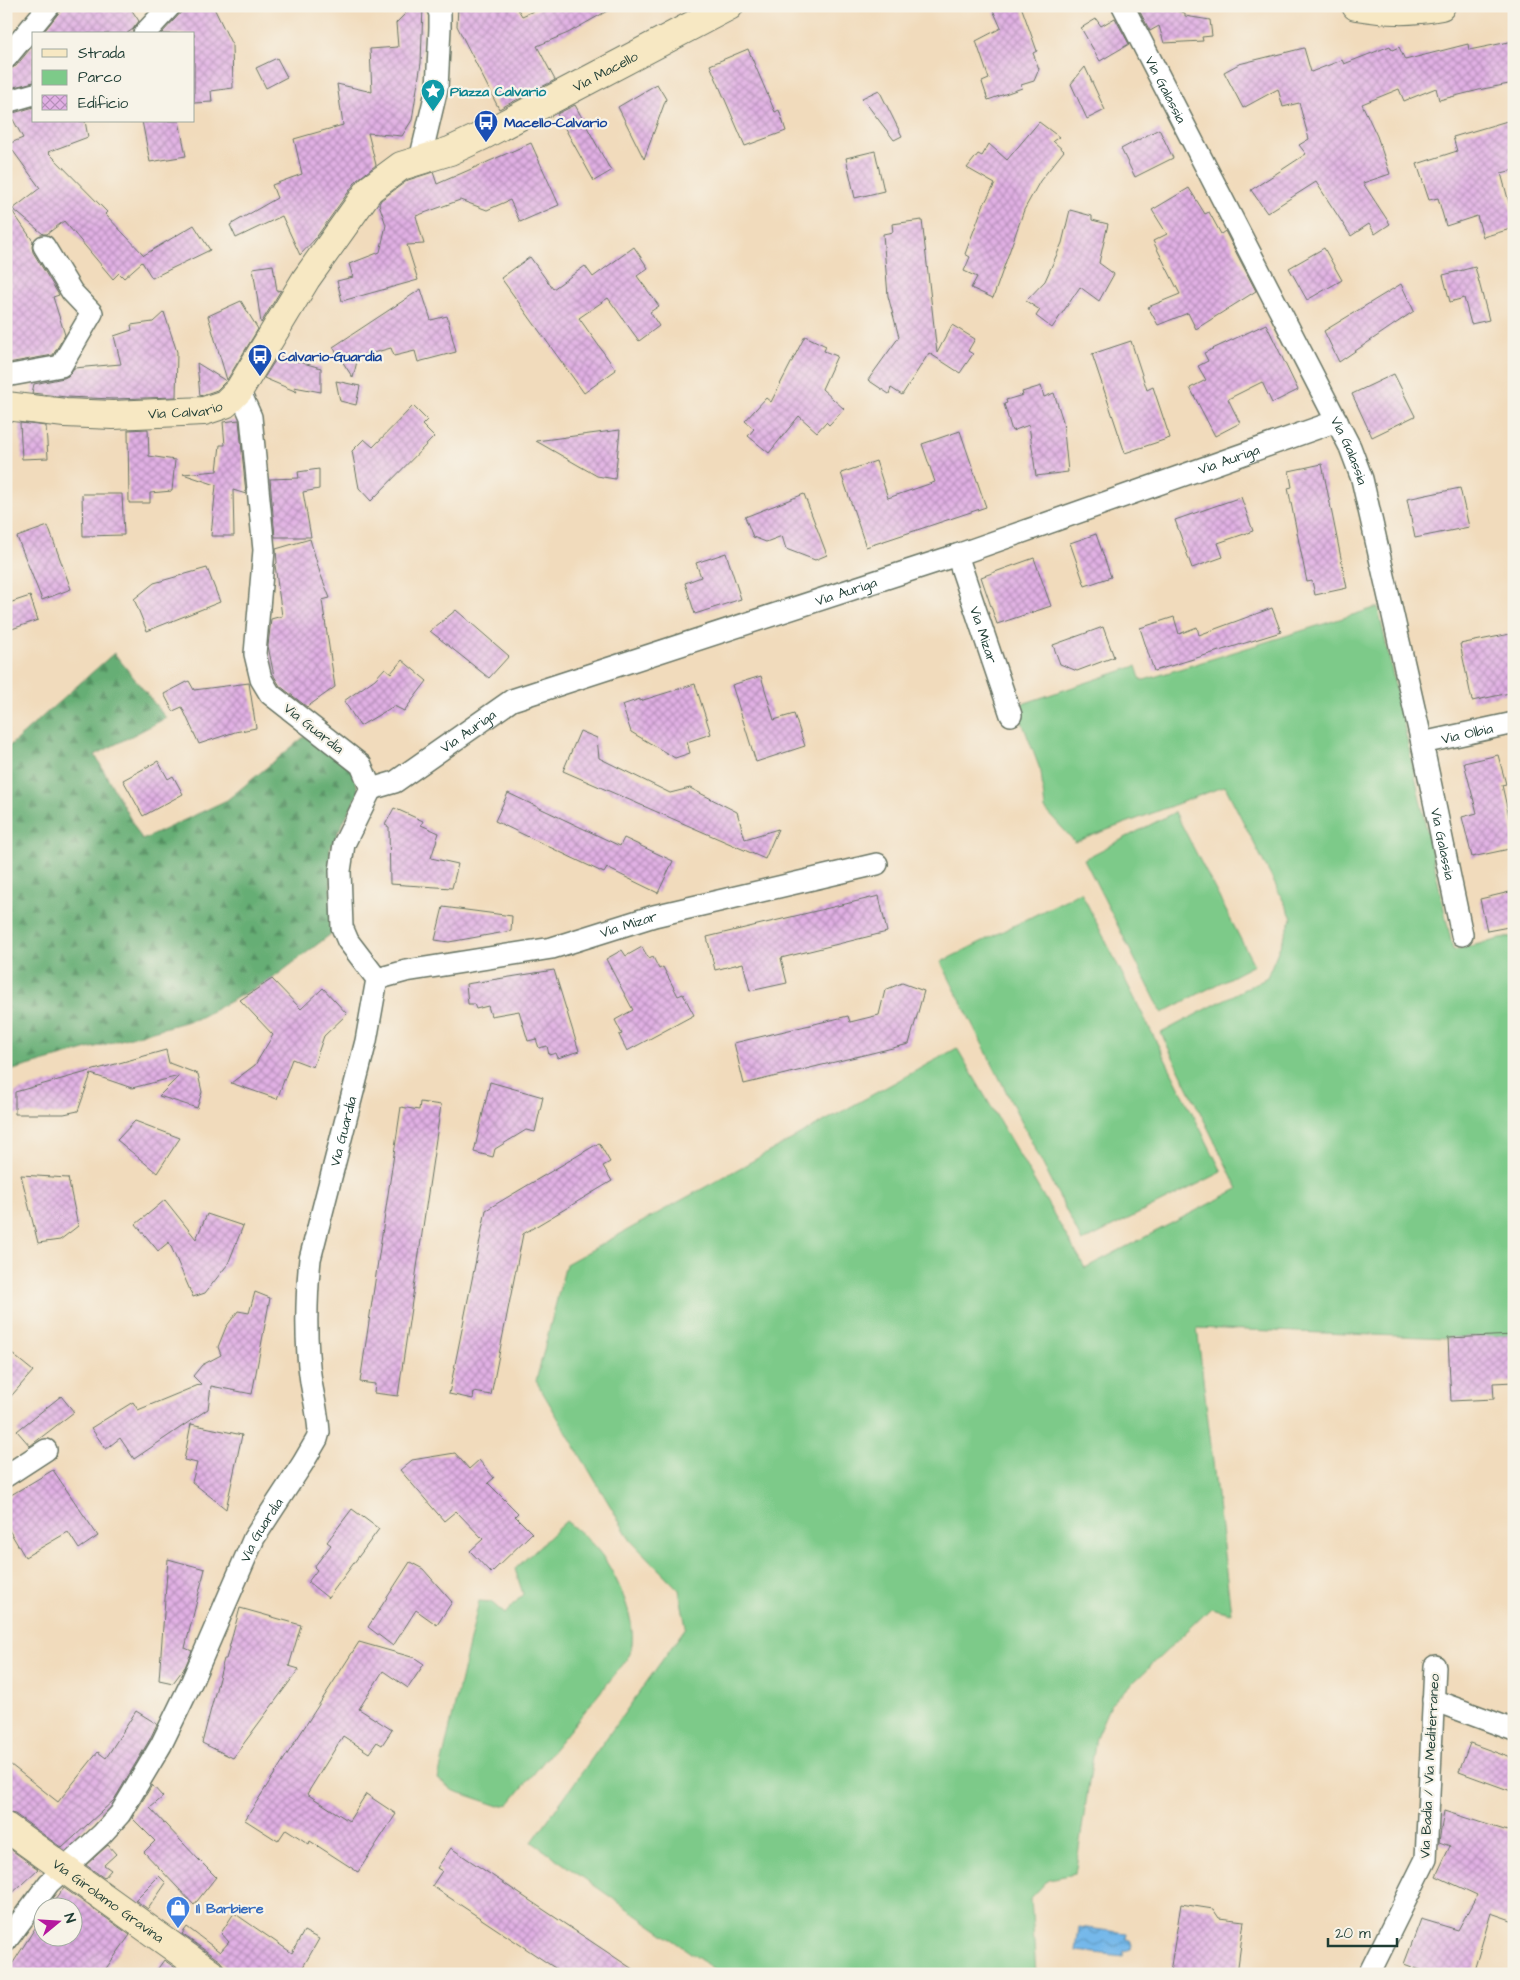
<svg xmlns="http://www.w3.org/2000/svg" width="1520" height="1980" font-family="'Architects Daughter',sans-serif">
<defs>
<pattern id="forest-firs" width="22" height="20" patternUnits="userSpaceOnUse" patternTransform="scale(1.25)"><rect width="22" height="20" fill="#66ae75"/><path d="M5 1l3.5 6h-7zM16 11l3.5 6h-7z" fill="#538f61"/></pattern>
<pattern id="water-waves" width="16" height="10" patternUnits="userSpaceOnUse" patternTransform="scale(1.25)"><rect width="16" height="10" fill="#74b8ea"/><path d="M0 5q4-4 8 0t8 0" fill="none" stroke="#5f97be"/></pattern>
<pattern id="building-cross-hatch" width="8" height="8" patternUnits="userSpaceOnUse" patternTransform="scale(1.25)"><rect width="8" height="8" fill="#e1b0e4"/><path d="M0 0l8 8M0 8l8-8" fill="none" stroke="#b690ba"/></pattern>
</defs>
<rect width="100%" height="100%" fill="#f7f3e8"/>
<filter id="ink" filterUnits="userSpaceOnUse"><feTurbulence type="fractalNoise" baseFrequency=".02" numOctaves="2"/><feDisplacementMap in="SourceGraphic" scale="10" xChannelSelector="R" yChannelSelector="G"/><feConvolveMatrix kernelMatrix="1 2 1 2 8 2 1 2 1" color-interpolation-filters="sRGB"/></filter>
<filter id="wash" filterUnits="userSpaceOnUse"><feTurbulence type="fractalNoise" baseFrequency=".0096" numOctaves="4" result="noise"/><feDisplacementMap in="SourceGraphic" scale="20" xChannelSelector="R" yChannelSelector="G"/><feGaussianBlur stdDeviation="1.12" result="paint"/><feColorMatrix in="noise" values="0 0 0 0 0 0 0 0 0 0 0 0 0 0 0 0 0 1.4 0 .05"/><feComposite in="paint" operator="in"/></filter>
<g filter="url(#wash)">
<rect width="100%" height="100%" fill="#f1dbbc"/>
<path fill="#7dca89" stroke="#4e845e" d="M1378,607L1453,950L1514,936V1335L1448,1338L1197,1328L1231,1613L1211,1608L1110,1705L1096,1737L1075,1874L1049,1879L1031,1898L1036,1974H721L532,1842L686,1627L679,1590L631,1541L536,1381L566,1264L957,1048L1085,1268L1238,1189L1161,1033L1267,977L1292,918L1225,786L1075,842L1045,809L1041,772L1016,706L1136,666L1141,681Z
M1175,812L1254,965L1162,1013L1084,859Z
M1081,892L1222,1172L1082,1242L941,962Z
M566,1521C581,1533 597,1546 607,1563C620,1584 635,1619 632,1644C631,1650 628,1656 625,1662L509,1804L499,1806L452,1790L438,1779L479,1601L491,1602L505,1614L523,1594L515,1569Z"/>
<path fill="url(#forest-firs)" stroke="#427654" d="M114,653L166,718L95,755L142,840L227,800L305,736L352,769L359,792L330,848L331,934L272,979L199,1018L6,1072V749Z"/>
<path fill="url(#water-waves)" stroke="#4a7a8f" d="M1079,1927L1127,1933L1126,1939L1130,1940L1132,1946L1131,1949L1124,1951L1123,1956L1076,1951Z"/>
<g id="blocks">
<path fill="url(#building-cross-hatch)" d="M64,6H129L139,21L133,29L126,34H42Z
M187,6H213L232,45L233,88L211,91L212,102L194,103V34H161Z
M413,6H423L421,63L412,120L402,136L368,133L376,165L357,180L315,239L300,255L282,216L236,238L230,225L277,198L272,185L302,174L294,139L343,125L337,84L372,92L370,49L398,47L396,23Z
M458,6H516L522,16L545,6H616L568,33L537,46L555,80L499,109L457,26Z
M1005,6H1021L1037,51L1033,53L1039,69L1034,81L1021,85L1022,88L988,100L982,82L989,79L976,41L1001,28L993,10Z
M1153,6H1161L1185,13V16L1210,20L1212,36L1202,37L1203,41L1164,43L1159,26L1150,31L1139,10Z
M1115,18L1129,44L1100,61L1081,28L1096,19L1101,26Z
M1514,41V83L1483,89L1439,100L1436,88L1404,101L1399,89L1362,104L1377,136L1390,174L1363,183L1390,224L1375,234L1369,224L1351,236L1316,182L1267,213L1251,190L1306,154L1299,145L1309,139L1299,103L1283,107L1278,89L1243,108L1224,72L1239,64L1304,48L1311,72L1342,60L1344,64L1390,46L1392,50L1399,47L1405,60L1468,44L1469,50Z
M33,45L34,82L6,89V70L16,66Z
M748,49L775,112L779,110L786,131L745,146L710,65Z
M277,58L287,77L266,88L256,68Z
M1085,67L1105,110L1087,119L1071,84Z
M657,84L666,99L644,159L618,107Z
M879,90L902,136L894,140L862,98Z
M575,105L611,171L594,181L557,114Z
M34,107V121H85L88,137L48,152L107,212L105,214L144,255L194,225L210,250L152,278L142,262L124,278L119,273L113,279L64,221L47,234H43L13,209L40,188L8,144L23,138L10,114Z
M1514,119V170L1501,173L1514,221V228L1483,237L1477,216L1446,226L1438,198L1429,200L1417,164L1457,151L1453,137Z
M142,121H179L186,156L150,162Z
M1039,122L1059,137L1053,141L1064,151L1040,181L1024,210L993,298L971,288L977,277L964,271L970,257L965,254L983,206L995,184L967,168L978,154L982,156L989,144L1007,160Z
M1159,129L1173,158L1135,177L1121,149Z
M531,143L559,205L520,222L510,200L487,210L460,200L416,216L424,244L407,245L418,280L342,301L337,281L353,277L349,264L380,252L386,225L379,204L381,200L408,180L433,172L437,184Z
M875,151L884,191L855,198L846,158Z
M1189,188L1205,214L1209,212L1221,234L1225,231L1256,291L1196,329L1188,313L1158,325L1148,307L1180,294L1153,241L1167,234L1152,210Z
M6,202L33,241L32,247L33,252L59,295L53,297L65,335L53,355L8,363L6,356Z
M1070,210L1092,216V220L1108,224L1099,263L1114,274L1099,301L1080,287L1052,328L1036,316L1040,310L1026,301L1045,281L1062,243Z
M922,220L937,353L952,325L975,339L968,351L973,354L960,373L929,353L902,395L891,388L889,394L868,380L899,337L888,296L883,234L893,232L892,224Z
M634,247L648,268L637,276L659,306L650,312L659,326L639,341L608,298L579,318L616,370L584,393L501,278L530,257L553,289L585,266L593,277Z
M1324,248L1342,280L1307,300L1289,268Z
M273,265L277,291L281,290L261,323L253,268Z
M1475,267L1489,320L1471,324L1464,298L1450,302L1443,275Z
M1401,284L1414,311L1339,362L1324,331Z
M421,289L431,320L447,316L456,352L418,362L415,351L394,356L391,348L358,357L353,378L333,347Z
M241,301L258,329L227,380L208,316Z
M164,312L177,352L176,397L113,399L66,397L32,393L34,384L64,378L68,376L74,368L121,364L114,336L132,330L131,325L153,322Z
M1266,324L1298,390L1272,403L1262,382L1228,399L1240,423L1215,436L1190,388L1206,380L1198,366L1208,361L1204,353Z
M805,336L826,346L824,351L837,356L822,389L844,409L829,425L826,422L817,432L799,416L769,453L748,436L754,429L745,421L766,398L771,402Z
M1131,341L1147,390L1153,387L1170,438L1125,453L1092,354Z
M278,356L321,368V392L294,387L297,392L264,378Z
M197,363L226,381L217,390L200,396Z
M1394,374L1415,416L1372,437L1352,394Z
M336,381L360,386L356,405L340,401Z
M1041,386L1044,397L1054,393L1063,421L1068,472L1036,476L1029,425L1012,431L1004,404L1007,403L1006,400L1023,395L1022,392Z
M413,406L427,420L422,425L434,437L371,501L359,488L352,451L364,439L373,447Z
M239,420L246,494L233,490L234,536H211L216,485L183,474L217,471L220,445H225L223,422Z
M20,423L46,426L48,458L22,459Z
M148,429L149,456L175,460L172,491L150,493V503H129L128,430Z
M620,430L615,479L597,476L536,441Z
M960,431L986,507L866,547L841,473L876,461L888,498L935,482L922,444Z
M1322,464L1347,588L1315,595L1312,581L1307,582L1288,488L1292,487L1289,471Z
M319,469V489L303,492L311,537H275L270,479L299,478L298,472Z
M1460,488L1469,527L1415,538L1407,499Z
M82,494H122L124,535L83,536Z
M804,494L827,555L815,560L786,549L782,536L766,542L753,537L745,517Z
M1241,497L1253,531L1218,543L1223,557L1192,568L1175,520Z
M48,526L71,589L42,600L17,537Z
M1096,534L1111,577L1085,586L1070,543Z
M310,539L320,573L330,598L322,600L335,687L307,707L280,686L274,676L268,646L271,619L282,616L275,565L277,563L276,549Z
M726,553L741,599L695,614L685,583L701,577L696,563Z
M1034,558L1051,606L997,624L981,577Z
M207,568L220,602L147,631L134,599L154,583Z
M30,596L38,620L6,631V604Z
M1272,608L1281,632L1154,671L1140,628L1174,617L1179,634L1197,627L1199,635Z
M456,610L509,656L489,678L430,631Z
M1103,627L1114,657L1077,671L1060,664L1053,645Z
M1510,634L1514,654V692L1472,701L1460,644Z
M402,660L427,681L404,711L394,706L360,726L344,701L375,679L385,668L391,673Z
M761,676L774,720L794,714L805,746L756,762L732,685Z
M189,681L194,690L249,683L256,728L235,732L199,744L182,707L173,711L164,694Z
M695,684L711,734L687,742L690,753L675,758L631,732L622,705L640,699V701Z
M580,731L597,738L599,758L670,793L690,788L737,812L745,839L778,829L765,859L563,771Z
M1498,755L1506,784L1502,785L1514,839V848L1472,857L1462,817L1477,813L1464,763Z
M158,761L168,779L173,776L183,794L143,816L123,780Z
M508,793L620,846L624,838L673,861L658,893L607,868L604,873L495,821Z
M394,808L423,821L421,825L439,833L431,858L458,864L452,888L390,884L389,827L385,825Z
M1514,891V926L1487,931L1480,899Z
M879,896L887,932L781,958L787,983L750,991L743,963L715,970L707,937Z
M443,907L512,916L511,931L449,942L435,940Z
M642,947L649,959L653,957L659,969L663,967L678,996L683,994L694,1015L627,1051L619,1035L622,1034L615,1020L633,1010L606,959L622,950L626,956Z
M554,970L579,1051L558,1058L556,1053L549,1055L547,1046L539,1048L536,1039L528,1041L519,1011L491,1016L488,1006L476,1009L474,1004H468L466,984Z
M272,979L301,1009L323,988L347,1014L324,1036L313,1067L292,1059L277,1099L231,1083L255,1065L273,1035L240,1000Z
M902,983L924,991L909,1044L744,1084L734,1043L848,1016L850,1022L879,1015L885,990Z
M166,1050L169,1063L198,1074L202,1092L197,1108L159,1096L179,1076L132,1088L91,1074L78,1111L64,1114H15V1092Z
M490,1082L543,1097L535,1132L526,1130L495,1149L493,1157L474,1152Z
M420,1102L441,1105L398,1396L374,1393L375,1384L360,1382L401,1107L419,1110Z
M135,1121L180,1138L157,1173L117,1140Z
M599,1143L610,1162L603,1166L612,1181L523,1234L491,1395L474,1392L473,1399L449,1394L486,1210Z
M21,1175L68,1178L78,1226L60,1240L38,1243Z
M165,1200L196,1239L207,1214L243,1226L228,1264L205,1293L193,1297L169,1242L158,1251L136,1224Z
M255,1292L270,1298L252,1394L211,1386L208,1409L134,1459L120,1438L106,1449L91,1428L133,1402L138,1410L201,1384L193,1376L202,1365L221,1355L218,1347L226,1327L238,1311L249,1313Z
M1514,1335V1382L1493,1383L1494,1399L1451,1401L1448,1338Z
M6,1349L33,1371L6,1402Z
M61,1396L74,1412L30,1446L17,1431Z
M191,1424L242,1435L226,1509L192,1482L197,1463L184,1460Z
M455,1453L469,1469L479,1460L494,1478L488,1483L518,1513L515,1516L532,1533L491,1573L470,1551L483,1539L456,1511L444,1521L400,1470L412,1460Z
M53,1470L98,1536L79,1549L68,1532L25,1557L6,1525V1498Z
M352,1509L379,1529L328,1598L308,1582L317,1570L314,1567L331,1545L327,1542Z
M168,1559L205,1569L185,1648L192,1651L185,1667L173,1683L159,1680Z
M410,1562L423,1569L452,1602L437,1625L416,1610L393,1646L368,1627Z
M240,1608L301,1625L289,1666L299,1669L233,1758L202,1743L224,1659H226Z
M359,1642L415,1658L424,1664L408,1688L383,1671L359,1709L392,1730L382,1745L377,1742L369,1753L343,1736L307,1794L349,1821L366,1794L396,1814L358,1872L310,1841L309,1844L286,1829L278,1841L245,1820Z
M136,1711L157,1724L150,1739L114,1800L62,1848L15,1814L6,1812V1761L58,1802L98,1752L106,1758Z
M1470,1743L1514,1759V1792L1459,1772Z
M152,1785L163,1797L150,1808L199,1860L216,1877L194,1905L144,1852L155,1841L132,1818Z
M1444,1811L1514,1833V1921L1491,1913L1473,1974H1431L1404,1964L1421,1919L1458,1930L1477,1895L1436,1876L1450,1846L1439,1842Z
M108,1845L116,1854L104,1865L111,1870L104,1878L86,1865Z
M6,1846L38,1869L6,1899Z
M451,1848L640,1974H564L432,1886L442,1871L437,1868Z
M159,1876L166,1883L148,1909L135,1900Z
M64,1888L130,1935L102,1974H6L42,1917V1938H72V1908H49Z
M1181,1904L1213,1909L1219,1918L1244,1921L1237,1974L1170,1972Z
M234,1913L292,1953L304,1931L319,1939L299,1974H226L225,1967L220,1961L182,1934L187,1927L220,1952L229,1942L221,1933Z
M164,1960L184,1974H154Z"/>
</g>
</g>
<g filter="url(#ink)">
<use href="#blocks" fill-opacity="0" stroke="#687464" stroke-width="1"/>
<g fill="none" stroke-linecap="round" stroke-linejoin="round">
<defs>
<g id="street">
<path id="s1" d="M1123,6L1350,447L1362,479L1422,743L1462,935"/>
<path d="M144,34L170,6"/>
<path d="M6,58L49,6"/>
<path d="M6,102L34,94"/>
<path d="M420,160L437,88L440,28V14L437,6"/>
<path d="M6,376L61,366L92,313L72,292L44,246"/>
<path id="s2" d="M957,555L1011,715"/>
<path id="s3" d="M1422,743L1514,723"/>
<path id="s4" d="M371,789L395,782L512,700L957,555L1337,421"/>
<path id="s5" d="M377,979L406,971L552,948L654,916L877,864"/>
<path d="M6,1476L46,1450"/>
<path d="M1433,1700L1514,1730"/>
<path id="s6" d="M6,1941L49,1883L102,1834L120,1814L161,1745L192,1681L254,1538L303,1463L317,1439L319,1432C318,1415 314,1399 311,1382C305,1342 306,1300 310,1259L366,1041L377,979L348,941L342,927L340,871L344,844L371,789L361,765L270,694L261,679L255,654L264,550L251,417L239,390"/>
<path d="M1369,1974L1426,1859L1435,1666"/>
</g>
<g id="secondary">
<path d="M1356,6C1387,11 1410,12 1441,6"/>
<path id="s7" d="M6,406L65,413L113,415L204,411L225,404L239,390L306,279L370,189L401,166L450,151L482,136L729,6"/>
<path id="s8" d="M6,1827L211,1974"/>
</g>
</defs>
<use href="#street" stroke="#687464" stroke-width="24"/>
<use href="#secondary" stroke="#687464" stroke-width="30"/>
<use href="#street" stroke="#fff" stroke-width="21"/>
<use href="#secondary" stroke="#f7e8c3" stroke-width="28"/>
</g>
</g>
<defs>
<symbol id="sight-pin" viewBox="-11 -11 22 30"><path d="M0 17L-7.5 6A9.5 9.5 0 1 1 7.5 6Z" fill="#0f9aa8" stroke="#f7f3e8"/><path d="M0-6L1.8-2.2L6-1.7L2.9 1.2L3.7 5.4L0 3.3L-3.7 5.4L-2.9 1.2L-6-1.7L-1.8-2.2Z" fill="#fff"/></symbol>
<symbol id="bus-pin" viewBox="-11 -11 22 30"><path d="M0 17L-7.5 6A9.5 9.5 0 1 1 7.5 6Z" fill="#1a4fb4" stroke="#f7f3e8"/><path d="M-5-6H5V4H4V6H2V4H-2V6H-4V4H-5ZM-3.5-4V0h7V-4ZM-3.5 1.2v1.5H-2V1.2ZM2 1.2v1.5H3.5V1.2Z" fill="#fff"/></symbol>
<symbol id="shop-pin" viewBox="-11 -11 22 30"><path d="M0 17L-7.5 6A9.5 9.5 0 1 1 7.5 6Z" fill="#3f7fe0" stroke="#f7f3e8"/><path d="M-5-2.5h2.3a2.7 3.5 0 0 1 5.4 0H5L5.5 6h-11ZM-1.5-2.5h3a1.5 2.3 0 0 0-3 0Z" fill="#fff"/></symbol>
</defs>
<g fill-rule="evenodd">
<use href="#sight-pin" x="419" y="77" width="28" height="38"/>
<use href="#bus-pin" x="472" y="108" width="28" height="38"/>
<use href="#bus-pin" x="246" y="342" width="28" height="38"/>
<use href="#shop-pin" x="164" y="1894" width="28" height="38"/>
</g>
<g text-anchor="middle" stroke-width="4.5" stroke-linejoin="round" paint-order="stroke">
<g font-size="14" fill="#1f3d34" stroke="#f7f3e8">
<text dy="5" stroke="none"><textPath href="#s7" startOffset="745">Via Macello</textPath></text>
<text dy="5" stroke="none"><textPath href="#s1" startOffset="94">Via Galassia</textPath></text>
<text dy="5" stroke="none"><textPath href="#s7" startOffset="180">Via Calvario</textPath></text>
<text dy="5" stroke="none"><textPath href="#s1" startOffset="499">Via Galassia</textPath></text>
<text dy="5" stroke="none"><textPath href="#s4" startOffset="924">Via Auriga</textPath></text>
<text dy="5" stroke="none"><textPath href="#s4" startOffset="519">Via Auriga</textPath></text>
<text dy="5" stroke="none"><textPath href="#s2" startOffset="84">Via Mizar</textPath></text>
<text transform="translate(314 728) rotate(38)" y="5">Via Guardia</text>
<text dy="5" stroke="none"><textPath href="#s4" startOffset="114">Via Auriga</textPath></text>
<text dy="5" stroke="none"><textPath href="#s3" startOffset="46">Via Olbia</textPath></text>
<text dy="5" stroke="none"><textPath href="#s1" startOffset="904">Via Galassia</textPath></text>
<text dy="5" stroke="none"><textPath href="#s5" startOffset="258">Via Mizar</textPath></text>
<text dy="5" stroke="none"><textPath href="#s6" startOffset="909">Via Guardia</textPath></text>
<text dy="5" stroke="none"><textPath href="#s6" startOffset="489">Via Guardia</textPath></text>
<text transform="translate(1429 1766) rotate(-87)" y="5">Via Badia / Via Mediterraneo</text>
<text dy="5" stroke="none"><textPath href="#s8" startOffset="126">Via Girolamo Gravina</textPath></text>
</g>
<g font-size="14" font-weight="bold" fill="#0d838f" stroke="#f7f3e8" text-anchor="start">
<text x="450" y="96">Piazza Calvario</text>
</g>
<g font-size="14" font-weight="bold" fill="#164399" stroke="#f7f3e8" text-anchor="start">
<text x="504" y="127">Macello-Calvario</text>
<text x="278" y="361">Calvario-Guardia</text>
</g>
<g font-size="14" font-weight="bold" fill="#366cbe" stroke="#f7f3e8" text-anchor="start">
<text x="196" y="1913">Il Barbiere</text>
</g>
</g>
<rect width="1520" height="1980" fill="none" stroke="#f7f3e8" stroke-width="25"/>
<rect x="32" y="32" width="162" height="90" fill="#f7f3e8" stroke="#a1aaa0"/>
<rect x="42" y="49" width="25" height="8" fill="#f7e8c3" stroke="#a1aaa0"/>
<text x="78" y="58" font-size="15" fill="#1f3d34">Strada</text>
<rect x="42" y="70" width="25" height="15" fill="#7dca89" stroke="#a1aaa0"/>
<text x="78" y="82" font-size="15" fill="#1f3d34">Parco</text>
<rect x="42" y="95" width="25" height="15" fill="url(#building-cross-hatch)" stroke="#a1aaa0"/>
<text x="78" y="108" font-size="15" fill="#1f3d34">Edificio</text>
<g transform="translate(58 1922) rotate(72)"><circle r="24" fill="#f7f3e8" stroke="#a1aaa0"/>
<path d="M0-4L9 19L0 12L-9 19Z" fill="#b5179e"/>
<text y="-8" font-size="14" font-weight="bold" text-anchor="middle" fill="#1f3d34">N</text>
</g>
<path d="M1328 1938v8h69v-8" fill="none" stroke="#1f3d34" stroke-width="2.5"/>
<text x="1335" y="1938" font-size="15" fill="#1f3d34" stroke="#f7f3e8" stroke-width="4" paint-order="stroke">20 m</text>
</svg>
